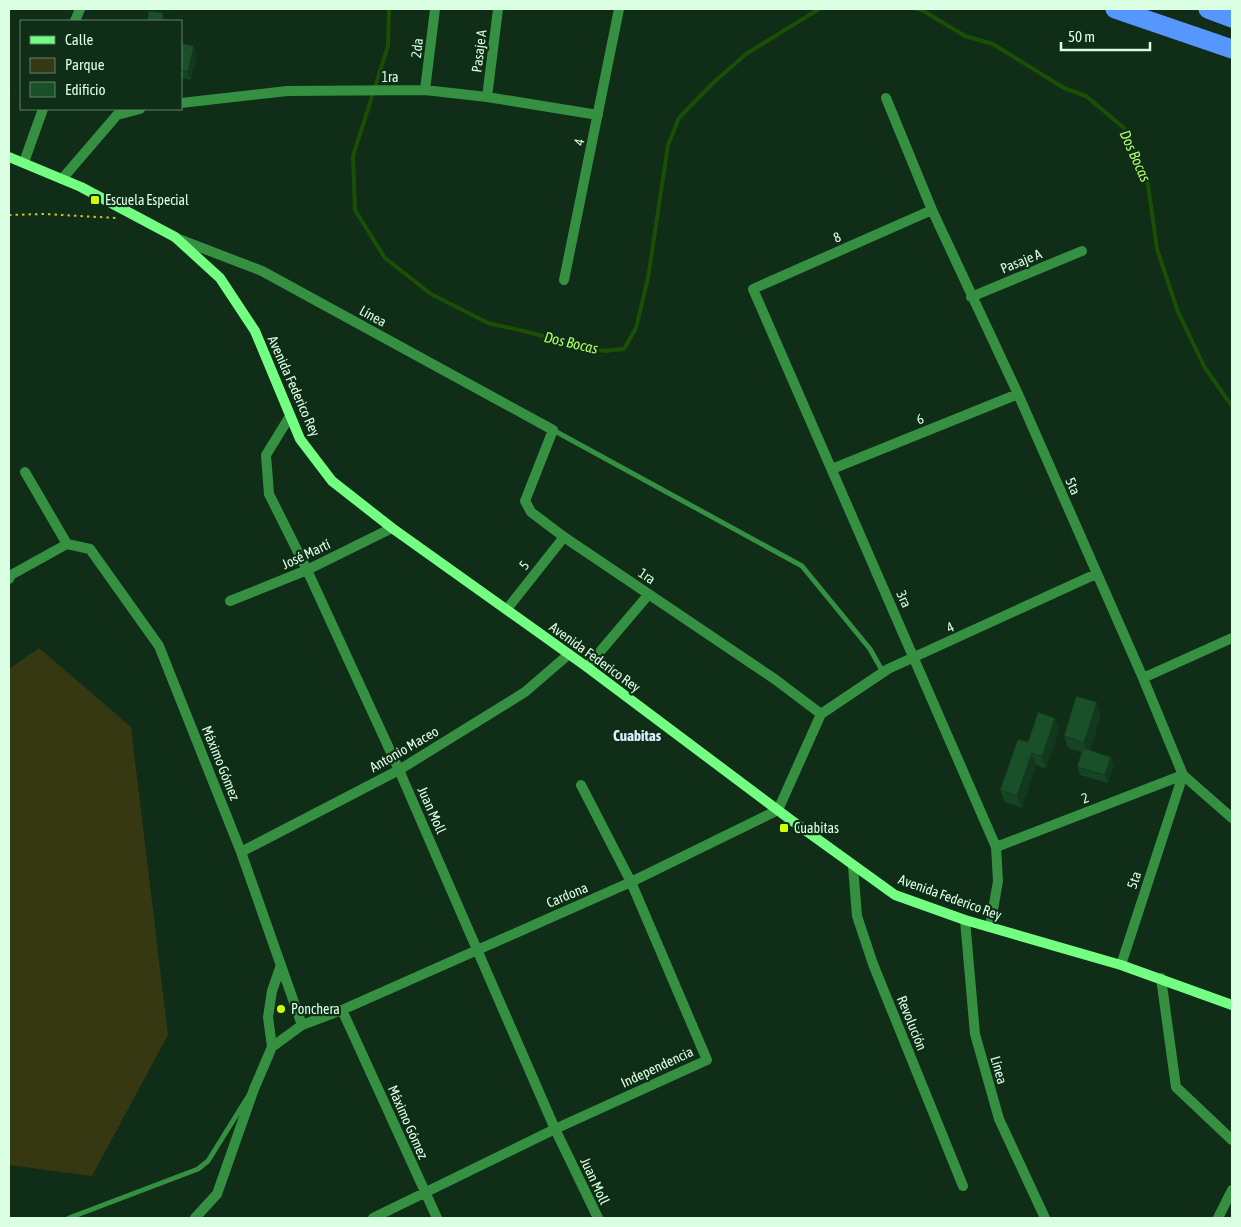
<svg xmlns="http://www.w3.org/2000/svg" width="1241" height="1227" font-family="'Asap Condensed',sans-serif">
<rect width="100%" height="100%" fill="#0f2d17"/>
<path fill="#353811" d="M39,648L131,727L168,1035L92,1176L9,1165V669Z"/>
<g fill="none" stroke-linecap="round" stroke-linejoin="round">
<path stroke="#1a4f06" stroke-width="4" d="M389,9L388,46L353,156L355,210L385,258L431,294L488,323L528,332L577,346L605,351L624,349L636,328L648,278L668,145L679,118L713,83L746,54L819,9
M917,9L922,10L965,36L993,44L1064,88L1086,96L1124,128L1147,178L1157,249L1178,312L1205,368L1232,406"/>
<path stroke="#c3c826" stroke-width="2" stroke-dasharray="2.5 4" stroke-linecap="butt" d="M9,215L44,214L116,218"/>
<path stroke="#369042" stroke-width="5" d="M553,430L802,566L870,649L883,672
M69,1218L198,1169L208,1161L249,1095"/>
<path stroke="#369042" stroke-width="10" d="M75,21L80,9
M425,90L435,9
M487,97L498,9
M886,98L932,210L1018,394L1143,678L1183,775L1232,818
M181,103L287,91L425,90L487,97L598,115
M24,162L43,109
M62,179L117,115L140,109
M932,210L753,289L996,847L998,881L990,927
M176,238L262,271L553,430L525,501L531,512L564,537L776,680L821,714
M564,280L619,9
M971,297L1082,251
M290,416L266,455L269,494L307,570L399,770L555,1129L598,1218
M832,469L1018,394
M25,472L67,544
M67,544L90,549L159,646L241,852L302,1025
M9,579L11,575L67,544
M230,601L307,570L392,528
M507,609L564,537
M587,667L649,594
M1143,678L1232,638
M821,714L888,669L1096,574
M996,847L1183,775
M241,852L399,770L525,692L569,654
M853,866L857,916L873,964L963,1186
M965,920L975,1034L999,1119L1045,1218
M1121,965L1183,775
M1161,978L1176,1087L1232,1140
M342,1010L437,1218
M272,1047L302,1025L342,1010L631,882L778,810L821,714
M195,1218L217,1194L254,1089L272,1047L268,1017L272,991L281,965
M373,1218L555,1129L707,1060L631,882L581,785
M1218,1218L1232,1190"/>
<path stroke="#72ff82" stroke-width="10" d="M9,157L81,187L175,237L220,278L255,331L300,439L332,481L392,528L587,667L791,820L895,895L965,920L1121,965L1232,1005"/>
<path stroke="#5697ff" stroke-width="19" d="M1115,9L1232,49
M1208,9L1232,18"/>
</g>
<path fill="#164523" d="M181,43L197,54L191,80L181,78Z
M1101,714L1090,751L1114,765L1108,783L1080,775L1077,767L1081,752L1068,748L1064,736Z
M1055,718L1059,730L1046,769L1036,765L1022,808L1005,802L1000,790Z"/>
<path fill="#12381d" d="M163,13L166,21H162Z
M194,46L197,54L191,80L188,72Z
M9,86L11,93L9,102Z
M1097,702L1101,714L1089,755L1084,743Z
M1055,718L1059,730L1046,769L1042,757Z
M1032,753L1036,765L1022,808L1017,796Z
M1111,757L1114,765L1108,783L1105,775Z"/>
<path fill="#195029" stroke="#12381d" d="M149,11L163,13L162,21H147Z
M181,43L194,46L188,72L181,70Z
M1076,696L1097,702L1084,743L1064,736Z
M1038,712L1055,718L1042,757L1032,753L1017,796L1000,790L1018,739L1028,742Z
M1083,748L1111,757L1105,775L1077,767Z"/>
<g fill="#cfff07" stroke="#0f2d17" stroke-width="2">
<rect x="90" y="195" width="10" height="10" rx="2.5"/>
<rect x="779" y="823" width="10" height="10" rx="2.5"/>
<circle cx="281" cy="1009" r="5"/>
</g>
<g text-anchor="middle" stroke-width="4.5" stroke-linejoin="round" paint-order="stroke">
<g font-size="14" fill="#dbffe2" stroke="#0f2d17">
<text transform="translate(417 48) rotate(-83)" y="5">2da</text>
<text transform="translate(479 51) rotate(-83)" y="5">Pasaje A</text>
<text x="390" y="82">1ra</text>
<text transform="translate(579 142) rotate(-78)" y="5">4</text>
<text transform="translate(837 237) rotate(-24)" y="5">8</text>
<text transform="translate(1021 261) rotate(-22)" y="5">Pasaje A</text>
<text transform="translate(373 316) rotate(29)" y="5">Línea</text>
<text transform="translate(294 386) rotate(66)" y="5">Avenida Federico Rey</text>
<text transform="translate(920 419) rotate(-22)" y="5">6</text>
<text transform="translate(1073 486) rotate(66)" y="5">5ta</text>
<text transform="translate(306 554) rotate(-25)" y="5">José Martí</text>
<text transform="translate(524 565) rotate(-52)" y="5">5</text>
<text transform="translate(647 576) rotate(34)" y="5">1ra</text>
<text transform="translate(904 599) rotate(66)" y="5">3ra</text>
<text transform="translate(950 627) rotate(-25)" y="5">4</text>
<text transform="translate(595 657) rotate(36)" y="5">Avenida Federico Rey</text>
<text transform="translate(404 749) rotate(-30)" y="5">Antonio Maceo</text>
<text transform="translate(221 763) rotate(68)" y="5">Máximo Gómez</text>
<text transform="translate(1085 798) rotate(-21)" y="5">2</text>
<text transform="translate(432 810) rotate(66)" y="5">Juan Moll</text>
<text transform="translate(1134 880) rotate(-72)" y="5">5ta</text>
<text transform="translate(567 895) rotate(-23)" y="5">Cardona</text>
<text transform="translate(950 897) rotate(20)" y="5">Avenida Federico Rey</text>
<text transform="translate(912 1023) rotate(68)" y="5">Revolución</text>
<text transform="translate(657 1067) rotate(-25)" y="5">Independencia</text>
<text transform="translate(999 1070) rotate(74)" y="5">Línea</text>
<text transform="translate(408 1122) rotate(66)" y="5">Máximo Gómez</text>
<text transform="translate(595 1181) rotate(65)" y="5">Juan Moll</text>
</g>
<g font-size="14" fill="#dbffe2" stroke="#0f2d17" text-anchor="start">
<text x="105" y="205">Escuela Especial</text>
<text x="794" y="833">Cuabitas</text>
<text x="291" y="1014">Ponchera</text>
</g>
<g font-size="15" font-style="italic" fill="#acff69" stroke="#0f2d17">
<text transform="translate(1135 156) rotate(66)" y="5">Dos Bocas</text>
<text transform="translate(571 343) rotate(13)" y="5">Dos Bocas</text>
</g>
<g font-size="15" font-weight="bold" fill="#ddefff" stroke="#0f2d17">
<text x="637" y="741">Cuabitas</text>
</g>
</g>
<rect width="1241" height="1227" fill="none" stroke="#dbffe2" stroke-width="20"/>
<rect x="20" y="20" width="162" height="90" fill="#0f2d17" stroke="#618168"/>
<rect x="30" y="36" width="25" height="8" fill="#72ff82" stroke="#618168"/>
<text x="65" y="45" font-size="15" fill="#dbffe2">Calle</text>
<rect x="30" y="58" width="25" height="15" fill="#353811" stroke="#618168"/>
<text x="65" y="70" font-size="15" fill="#dbffe2">Parque</text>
<rect x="30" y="82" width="25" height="15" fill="#195029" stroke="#618168"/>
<text x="65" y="95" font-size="15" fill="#dbffe2">Edificio</text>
<path d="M1061 42v8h89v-8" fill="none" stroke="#dbffe2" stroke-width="2.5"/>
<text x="1068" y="42" font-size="15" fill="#dbffe2" stroke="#0f2d17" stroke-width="4" paint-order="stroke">50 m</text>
</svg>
